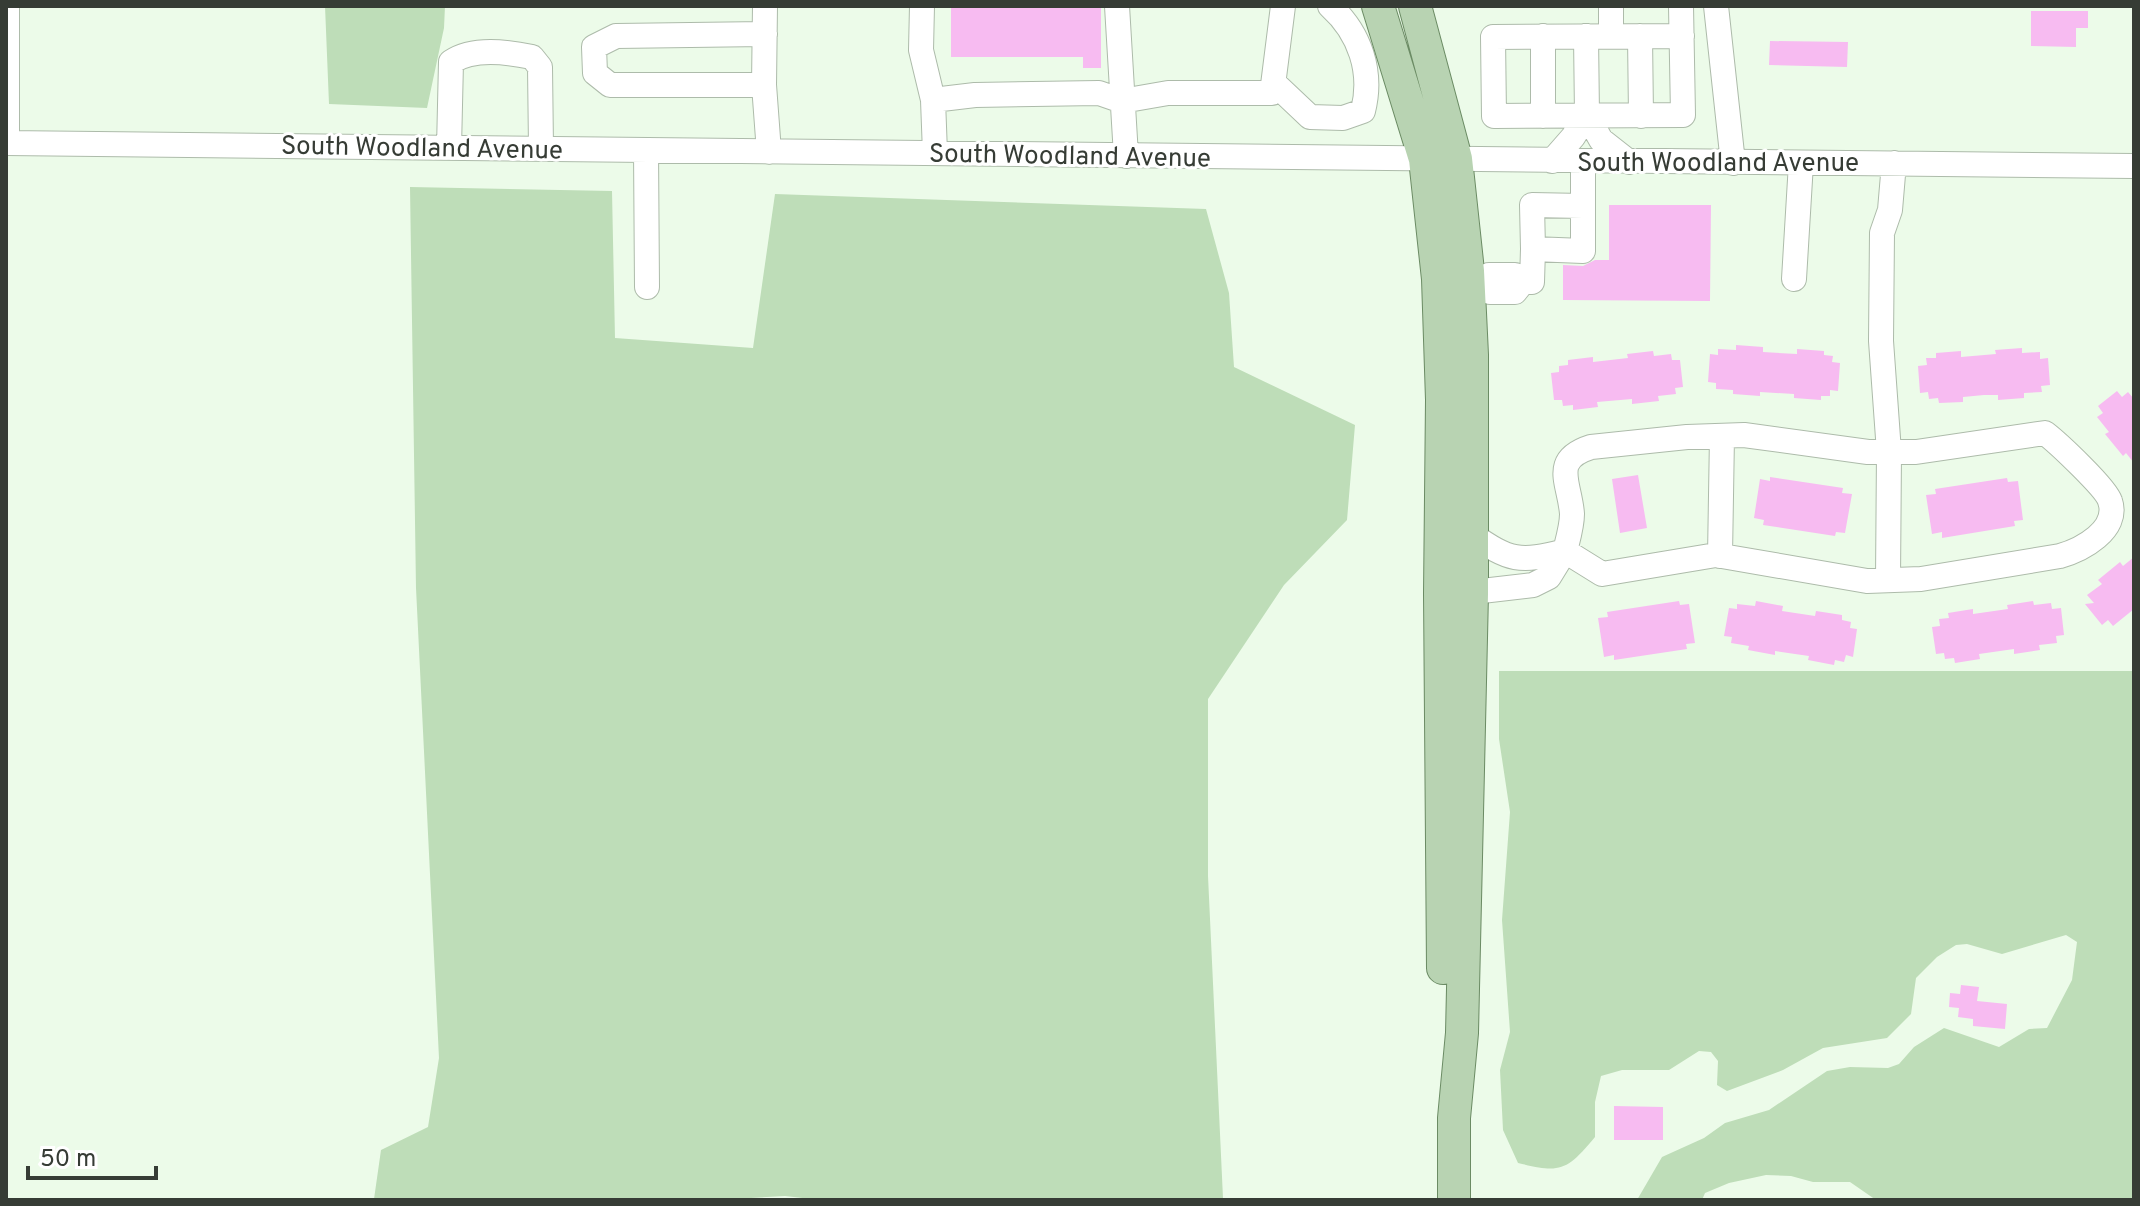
<svg xmlns="http://www.w3.org/2000/svg" width="2140" height="1206" font-family="Overpass,sans-serif">
<rect width="100%" height="100%" fill="#ecfbe9"/>
<path fill="#beddb8" d="M325,6H445L444,28L427,108L329,104Z
M410,187L612,191L615,338L753,348L775,194L1206,209L1229,293L1234,367L1355,425L1347,520L1284,585L1208,699V876L1223,1198L820,1200L785,1196L716,1200L374,1199L381,1150L428,1127L439,1058L416,588Z
M1499,671H2134V1200H1876L1850,1182H1813L1791,1176L1766,1175L1729,1183L1705,1193L1702,1200H1637L1662,1157L1704,1138L1725,1123L1769,1110L1827,1071L1850,1067L1888,1068L1899,1064L1914,1047L1944,1028L1999,1047L2029,1029L2047,1028L2072,980L2077,942L2066,935L2002,954L1967,944L1956,945L1937,957L1916,978L1911,1014L1887,1038L1823,1048L1783,1070L1727,1091L1717,1085L1718,1061L1711,1052L1699,1051L1669,1070H1622L1601,1076L1595,1102V1137C1566,1172 1560,1173 1518,1163L1503,1130L1500,1070L1510,1032L1502,920L1510,812L1499,739Z"/>
<path fill="#f7bbf1" d="M951,6H1101V68H1083V57H951Z
M2031,11H2088V28H2076V47L2031,46Z
M1770,41L1848,42L1847,67L1769,65Z
M1609,205H1711L1710,301L1563,300V265L1583,266L1595,260H1609Z
M1736,345L1763,347V352L1797,354V349L1824,351V355L1833,356L1832,362L1840,363L1838,391L1830,390V396H1821V400L1794,398V394L1760,392V396L1733,394V390L1716,389V383L1708,382L1710,354L1718,355V349L1736,350Z
M2022,348V353L2040,352V359L2048,358L2050,385L2041,386L2042,392L2024,393V398L1998,400V395H1984L1963,397V402L1939,403L1938,398L1929,399L1928,392L1920,393L1918,366L1927,365L1926,358H1936V353L1961,351V357L1996,354L1995,350Z
M1653,351L1654,356L1671,354L1672,360H1680L1683,387L1675,388L1676,394L1658,396L1659,401L1632,404V399L1597,402L1598,407L1573,410V405L1563,406L1562,400H1554L1551,373L1559,372V366L1568,365V360L1593,357V362L1628,358L1627,354Z
M2117,391L2122,397L2128,392L2134,399V463L2126,453L2123,456L2105,434L2109,432L2097,417L2103,413L2098,406Z
M1638,475L1647,528L1620,533L1612,479Z
M1770,477L1843,488L1842,493L1852,494L1845,533L1836,532L1835,536L1763,525L1764,520L1754,518L1760,479L1770,481Z
M2007,478L2008,482L2018,481L2023,520L2014,521L2015,526L1942,538V532L1932,534L1926,495L1936,494L1935,489Z
M2134,557V609L2113,626L2108,620L2102,625L2085,604L2094,603L2087,595L2102,584L2098,580L2120,562L2123,566Z
M1679,601L1680,605L1689,604L1695,643L1686,644L1687,649L1614,660V655L1604,657L1598,618L1608,617L1607,612Z
M1756,601L1783,606L1782,611L1815,616L1816,611L1842,615V620L1851,622L1850,628L1857,629L1853,657L1846,655L1844,662L1835,660L1834,665L1808,660L1809,656L1795,654L1775,651V655L1748,650L1749,646L1731,643L1732,637L1724,636L1729,608L1737,609V604L1755,606Z
M2033,601L2034,605L2051,603L2052,609L2061,608L2064,635L2056,636L2057,643L2039,645L2040,650L2014,654V649L1979,654L1980,659L1955,663L1954,658L1945,659L1944,653L1936,654L1932,627L1940,626L1939,619L1949,618L1948,613L1973,609V614L2008,609L2007,605Z
M1961,985L1979,987L1977,1001L2007,1004L2005,1029L1973,1026V1019L1958,1017L1959,1008L1949,1007L1950,993L1960,994Z
M1614,1106L1663,1107V1140H1614Z"/>
<g fill="none" stroke-linecap="round" stroke-linejoin="round">
<defs>
<path id="minor" d="M765,6L764,85L769,152
M922,6L921,50L933,100L935,153
M1117,6L1126,156
M1611,6V36
M1681,6L1683,115L1494,116L1493,37L1682,36
M1716,6L1733,163
M1543,36V116
M1586,36L1587,115L1601,140L1629,162
M1640,36L1641,116
M1274,83L1310,117L1343,118L1363,111C1373,72 1360,33 1330,6
M764,85H610L595,73L594,47L616,36L765,34
M933,100L975,95L1099,93L1122,101L1168,93H1272L1283,6
M6,143L2134,166
M7,143V6
M449,148L451,62C473,47 507,52 532,57L540,67L541,148
M646,150L647,287
M1552,161L1573,137L1587,115
M1583,206L1532,205L1533,249L1583,251V161
M1794,279L1801,163
M1523,282L1515,275H1489L1483,284L1490,292H1515L1523,282H1532L1533,249
M2045,433C2058,443 2106,488 2110,501C2120,530 2081,550 2060,556L1921,579L1867,581L1716,555L1602,574L1565,551C1568,539 1572,526 1572,514C1570,483 1550,460 1591,447L1687,437L1744,435L1868,452H1916Z
M1471,534C1510,561 1519,563 1565,551
M1720,556L1722,436
M1888,579L1889,452L1881,341L1882,233L1890,210L1894,163
M1456,594L1533,585L1549,577L1565,551"/>
<path id="major" d="M1378,6L1425,159L1438,279L1442,400L1440,594L1443,968
M1415,6L1456,159L1468,271L1472,355V594L1462,1033L1454,1118V1200"/>
</defs>
<use href="#minor" stroke="#adbbaa" stroke-width="26"/>
<use href="#major" stroke="#6b8b64" stroke-width="34"/>
<use href="#minor" stroke="#fff" stroke-width="24"/>
<use href="#major" stroke="#b8d3b2" stroke-width="32"/>
</g>
<g text-anchor="middle" stroke-width="6" stroke-linejoin="round" paint-order="stroke">
<g font-size="26" fill="#363c35" stroke="#fff">
<text transform="translate(422 147) rotate(1)" y="9">South Woodland Avenue</text>
<text transform="translate(1070 155) rotate(1)" y="9">South Woodland Avenue</text>
<text x="1718" y="171">South Woodland Avenue</text>
</g>
</g>
<rect width="2140" height="1206" fill="none" stroke="#363c35" stroke-width="16"/>
<path d="M28 1166v12h128v-12" fill="none" stroke="#363c35" stroke-width="4"/>
<text x="40" y="1166" font-size="24" fill="#363c35" stroke="#ffffff" stroke-width="6" paint-order="stroke">50 m</text>
</svg>
